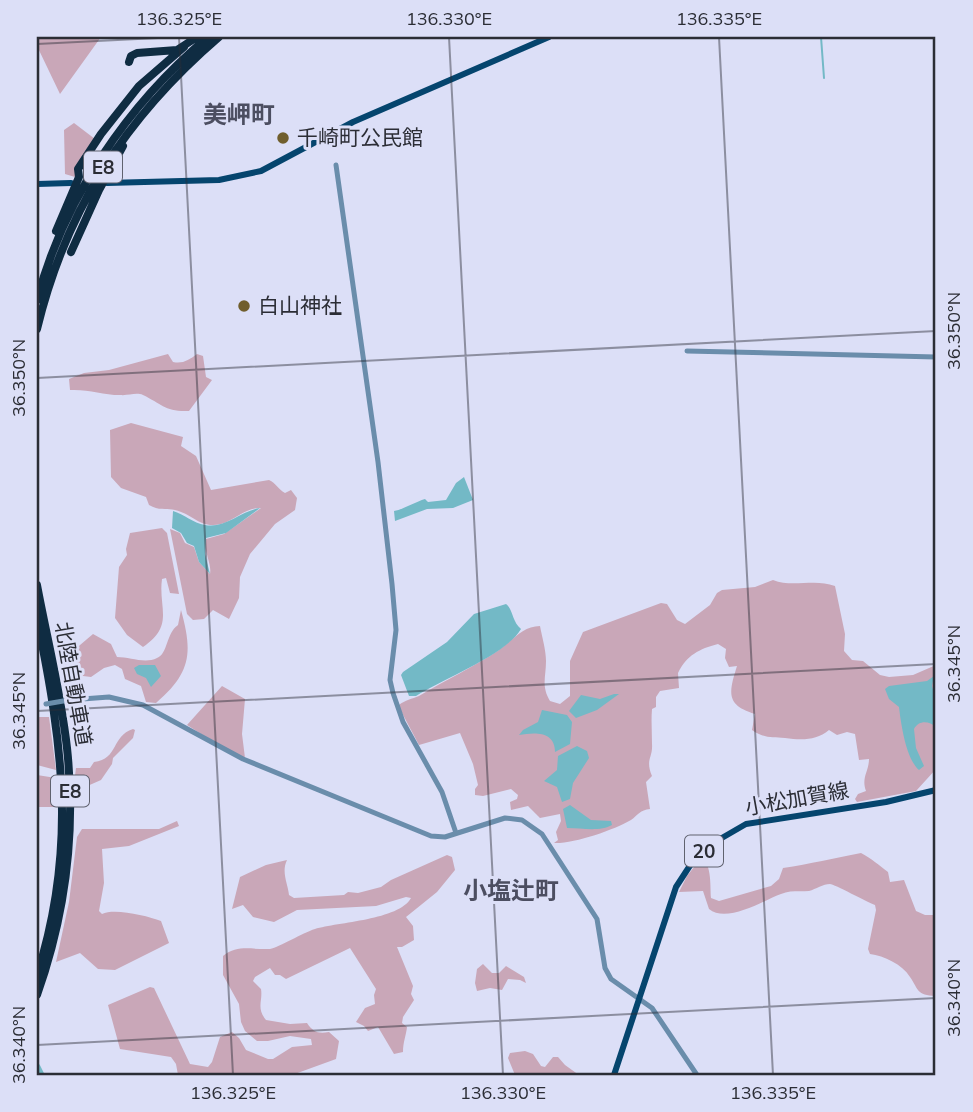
<svg xmlns="http://www.w3.org/2000/svg" width="973" height="1112" font-family="Mulish,'Noto Sans JP',sans-serif">
<rect width="100%" height="100%" fill="#dcdff7"/>
<path fill="#c9a7b8" d="M37,37H101L60,94L37,46Z
M74,123L95,139L75,177L65,174L64,130Z
M168,354L173,362C183,364 189,360 197,354L203,356L206,377L212,380L189,411C165,412 162,404 143,395C136,392 128,396 120,395C103,395 88,389 70,390L69,379L84,373L109,370Z
M131,423L183,437L181,446L196,456L211,490L269,480C276,483 278,489 285,493L291,490L297,498L295,510L275,524L250,554L240,577L239,598L229,619L213,610L204,619L193,620L187,614L170,529L180,533L185,543L194,547L199,562L210,574C212,563 203,551 206,539L224,534L261,508C246,507 235,520 221,524C200,529 193,514 175,510C165,508 159,511 149,505L146,497L121,488L111,477L110,430Z
M162,528L167,533L179,594L170,593L166,578L162,579C158,608 175,625 143,647L127,635L115,618L119,567L127,555L126,549L130,533Z
M773,580C793,588 814,578 835,586L845,634L844,651L852,660L863,661L880,675L889,677L913,675L936,665V769L916,791L857,802L855,799L858,794L866,791C861,778 869,771 869,759L859,760L855,734L847,732L837,735L829,730C816,741 801,740 785,738C772,737 765,739 752,730L755,714C725,705 729,692 737,666L729,667L725,658L726,649L718,644C699,649 687,655 678,673L679,688L660,691L656,697V707L652,709C651,721 652,732 652,744C653,758 645,759 652,776L646,782L650,809C640,810 638,815 631,820C614,830 573,844 554,843L558,840L556,832L561,821L560,814L540,818L528,806L511,810L510,802L517,799L518,795L511,789L483,796L475,795V789L478,785L473,764L460,733L419,745L401,711L399,705C405,700 412,699 419,696C445,680 474,667 499,650C513,640 523,626 540,626C542,637 546,650 546,661C546,677 541,686 550,701L560,704L570,696V661L583,632L661,603L667,604L677,620L685,624L710,605L717,593L722,590L755,587Z
M181,610C193,653 191,673 156,703L146,702L141,686L125,679L122,669L115,665L104,668L91,677L83,676L78,670L72,674L71,668L64,669L65,686L63,687L59,656L73,651L93,634L111,644L117,657C130,657 145,664 157,658C168,654 166,633 178,625Z
M222,686L245,699L242,734L245,758L217,744L187,725Z
M37,717H49L56,770L37,765Z
M133,729L135,730L133,738L113,758L112,764L101,780L76,791L74,783L76,768H90L94,762C119,759 111,736 133,729Z
M37,775L56,778L58,803L54,807H37Z
M177,821L179,826L129,846L102,849L104,883L99,911L102,914C115,908 147,916 161,921L169,943L115,970L98,969L80,953L56,962L69,902L77,837L82,829H159Z
M861,853C872,859 879,865 888,872L890,882L904,880L916,911L925,915H936V996C916,995 919,990 910,977C902,964 884,956 870,954L868,949L876,910L875,905C867,902 834,884 830,884C823,884 816,889 809,891C800,892 790,890 781,894C764,900 727,924 709,909L703,891L679,892L687,876L702,857C712,867 710,885 711,898L719,901L771,886L779,879L783,868C810,864 834,858 861,853Z
M447,855L452,857L455,870L437,892L406,917L413,926L414,940L402,947H397L413,986L411,994L414,1000L403,1017L402,1023L407,1027C406,1036 403,1042 403,1052L394,1054L378,1027L368,1031L364,1026L356,1022L365,1008L375,1004L374,995L376,989L350,948L286,979L280,975H275L270,968L255,977L253,981L261,989C263,1001 256,1008 266,1020L290,1024L307,1023C313,1032 318,1034 329,1032L339,1041L336,1059L292,1075H178L176,1064L171,1057L120,1049L108,1005L150,987L154,988L190,1064L208,1067L212,1062L220,1037L232,1032L239,1038L246,1050L268,1059H273L292,1047L312,1045L311,1039L290,1036L268,1041H257L245,1031L241,1022L239,1004L223,975V956C238,944 252,950 270,949C280,947 302,933 315,929C338,922 399,920 411,898L406,897L376,906L297,910L274,922L253,917L243,905L232,909L240,877L266,865L287,860C281,872 288,884 289,895L294,898L344,895L348,892L358,893L381,887L391,880Z
M483,964L492,973H499L506,966L524,977L526,983L520,980L508,979L502,990L490,988L477,991L475,983L477,969Z
M525,1051L533,1054L541,1066L545,1067L553,1057H558L565,1065L579,1075H515L508,1058L510,1053Z"/>
<path fill="#73b9c6" d="M464,477L473,500L453,508L427,509L395,521L394,511C402,510 415,502 425,499L428,502L446,500L456,483Z
M260,508L226,533L206,538L205,554L210,574L199,562L194,546L187,543L181,533L172,528L173,511C184,514 193,523 205,525C225,529 241,511 260,508Z
M506,604C513,609 512,622 521,629C507,654 443,679 416,696H409L401,675L403,672L447,642L474,614Z
M155,665L161,676L151,687L146,678L137,674L134,668L139,665Z
M934,676L932,686L936,699V727C929,721 919,720 914,729L916,748L924,766L919,770C906,759 901,724 899,707L889,699L885,689L889,686L927,681Z
M614,694H619L597,710L576,718L569,711L581,695L600,699Z
M542,710L567,715L572,722L570,744L555,752C555,731 535,732 519,735L523,730L538,722Z
M577,746L587,751L589,758L573,783L570,799L562,802L557,787L544,781L557,770L558,756Z
M570,805L591,820L611,821L612,825C600,832 582,828 567,828L563,809Z"/>
<g fill="none" stroke-linecap="round" stroke-linejoin="round">
<path stroke="#73b9c6" stroke-width="2" d="M821,37L824,78"/>
<path stroke="#73b9c6" stroke-width="7" d="M37,1067L41,1075"/>
<path stroke="#6a8dab" stroke-width="5" d="M336,165L378,462L392,584L396,630L390,680L393,693L403,722L442,792L456,833
M687,351L936,357
M69,700L109,697L143,705L243,759L431,836L445,837L505,818L522,820L542,834L597,919L605,968L611,979L652,1008L697,1075"/>
<path stroke="#05456e" stroke-width="6" d="M107,183L219,180L261,171L353,122L549,37
M37,184L71,183
M614,1075L676,887L691,864L708,846L746,824L886,802L936,790"/>
<path stroke="#0f2c42" stroke-width="8" d="M129,62L131,56L137,53L177,50L197,37
M56,231L79,177L78,169L101,134L139,86L184,47
M71,252L99,190L123,146
M37,300C64,198 127,105 208,37
M37,329C66,209 126,117 219,37
M37,585C47,639 61,693 67,748C76,832 65,916 37,995
M37,619C63,745 77,849 37,975"/>
<path stroke="#6a8dab" stroke-width="5" d="M46,704L69,700"/>
</g>
<path fill="none" stroke="#2b2d35" stroke-width="2" stroke-opacity="0.45" d="M179,37L233,1075M449,37L503,1075M719,37L773,1075M37,44L178,37M37,378L936,331M37,711L936,664M37,1045L936,998"/>
<g fill="#705e2d" stroke="#dcdff7" stroke-width="2.5">
<circle cx="283" cy="138" r="7"/>
<circle cx="244" cy="306" r="7"/>
</g>
<g text-anchor="middle" stroke-width="6" stroke-linejoin="round" paint-order="stroke">
<g fill="#dcdff7" stroke="#60626f" stroke-width="2">
<rect x="84" y="151.5" width="38" height="31" rx="5"/>
<rect x="51" y="775.5" width="38" height="31" rx="5"/>
<rect x="685" y="835.5" width="38" height="31" rx="5"/>
</g>
<g font-size="19" font-weight="bold" fill="#2b2d35">
<text x="103" y="174">E8</text>
<text x="70" y="798">E8</text>
<text x="704" y="858">20</text>
</g>
<g font-size="21" fill="#2b2d35" stroke="#dcdff7" text-anchor="start">
<text x="297" y="145">千崎町公民館</text>
<text x="258" y="313">白山神社</text>
</g>
<g font-size="21" fill="#2b2d35" stroke="#dcdff7">
<text transform="translate(73 684) rotate(80)" y="7">北陸自動車道</text>
<text transform="translate(797 799) rotate(-10)" y="7">小松加賀線</text>
</g>
<g font-size="24" font-weight="bold" fill="#4c4e61" stroke="#dcdff7">
<text x="239" y="123">美岬町</text>
<text x="511" y="899">小塩辻町</text>
</g>
</g>
<rect width="973" height="1112" fill="none" stroke="#dcdff7" stroke-width="77"/>
<rect x="38" y="38" width="896" height="1036" fill="none" stroke="#2b2d35" stroke-width="2.5"/>
<g font-size="18" text-anchor="middle" fill="#2b2d35">
<text x="179" y="25">136.325°E</text>
<text x="449" y="25">136.330°E</text>
<text x="719" y="25">136.335°E</text>
<text transform="translate(954 331) rotate(-90)" y="6">36.350°N</text>
<text transform="translate(19 378) rotate(-90)" y="6">36.350°N</text>
<text transform="translate(954 664) rotate(-90)" y="6">36.345°N</text>
<text transform="translate(19 711) rotate(-90)" y="6">36.345°N</text>
<text transform="translate(954 998) rotate(-90)" y="6">36.340°N</text>
<text transform="translate(19 1045) rotate(-90)" y="6">36.340°N</text>
<text x="233" y="1099">136.325°E</text>
<text x="503" y="1099">136.330°E</text>
<text x="773" y="1099">136.335°E</text>
</g>
</svg>
